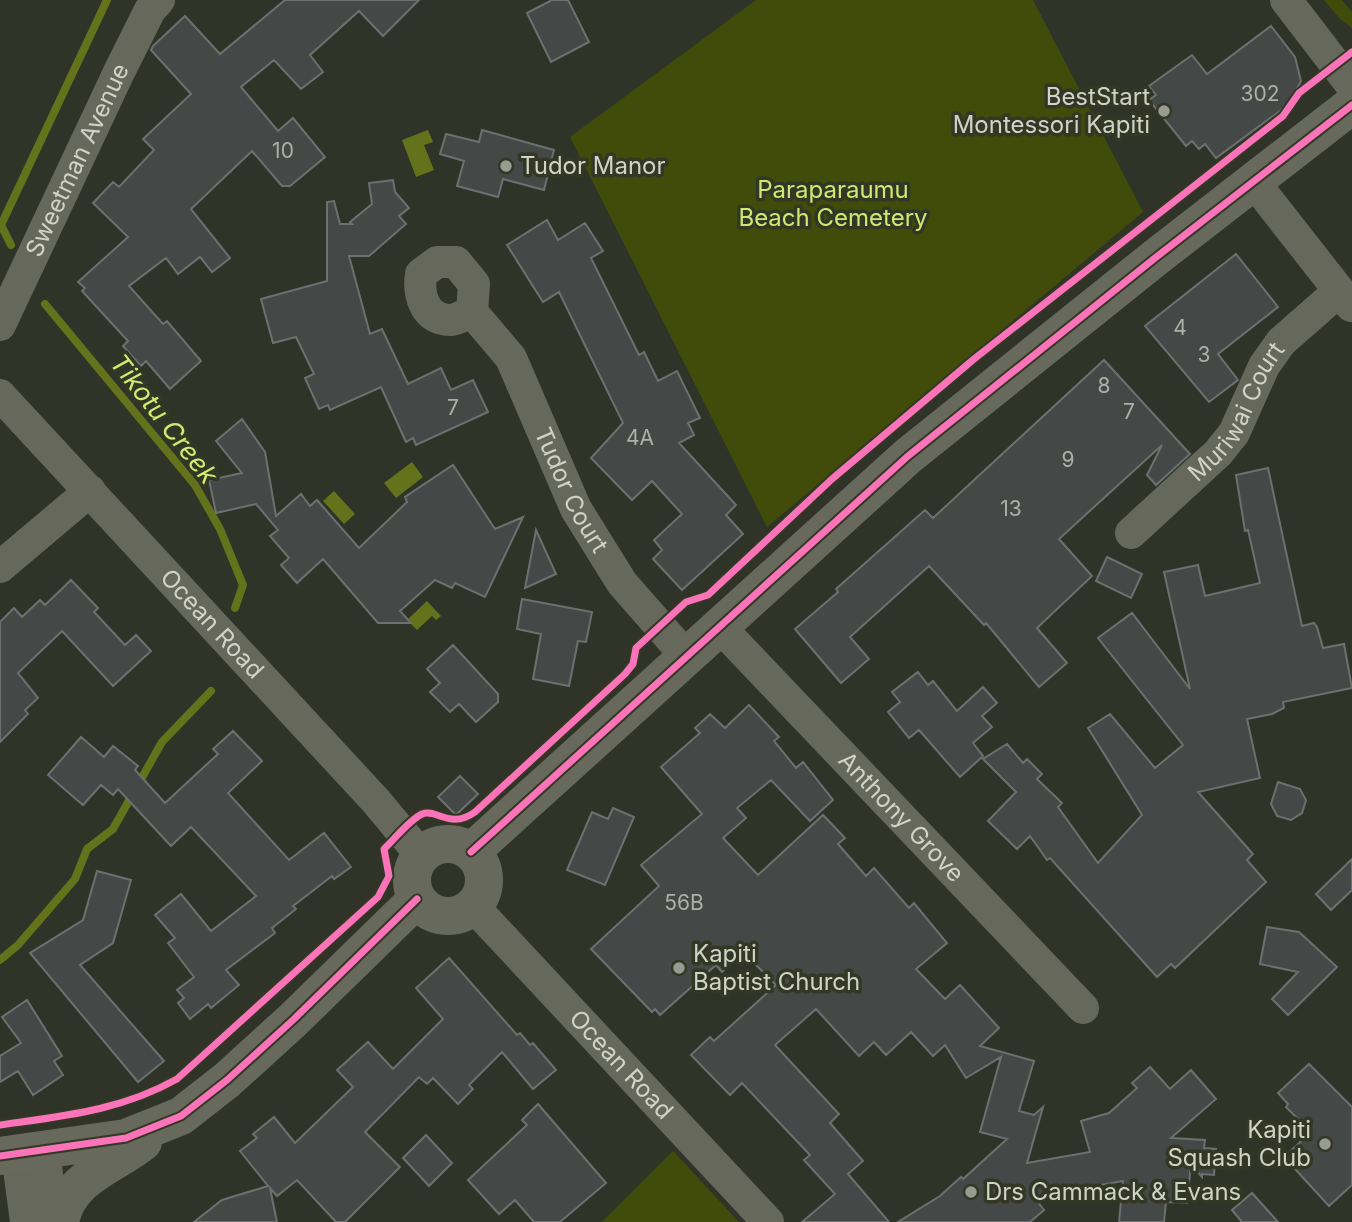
<svg xmlns="http://www.w3.org/2000/svg" width="1352" height="1222" font-family="Inter,sans-serif">
<rect width="100%" height="100%" fill="#303328"/>
<path fill="#414c0b" d="M756,0H1033L1143,212L767,527L570,137Z
M1324,0H1342L1352,12V28L1340,19Z
M673,1151L739,1222H602Z"/>
<path fill="#63721b" d="M428,130L433,142L424,145L434,170L416,177L402,140Z
M412,462L423,477L396,498L384,483Z
M334,491L355,514L344,524L323,501Z
M427,601L441,616L436,620L432,616L417,630L407,620Z"/>
<g fill="none" stroke-linecap="round" stroke-linejoin="round">
<path stroke="#63721b" stroke-width="8" d="M11,245L1,225L107,0
M45,304L195,485L220,529L243,585L235,608
M0,960L18,945L75,879L87,849L113,829L162,742L211,691"/>
</g>
<path fill="#444847" stroke="#6c7170" stroke-width="2" d="M285,0H419L383,36L359,11L310,55L323,72L301,89L274,60L241,87L278,131L293,118L325,157L290,186H282L252,151L191,209L230,258L212,272L200,257L178,274L166,258L129,286L163,324L167,321L201,361L170,389L146,361L141,366L123,346L128,341L82,291L85,288L78,282L128,237L93,203L113,182L119,187L154,150L143,139L191,94L151,50L153,46L185,16L220,54Z
M552,0H568L589,42L551,62L527,13Z
M1271,26L1295,57L1301,81L1288,105L1216,158L1205,144L1199,149L1192,141L1186,146L1149,100L1156,95L1149,86L1192,55L1207,74Z
M482,130L554,150L544,190L503,179L498,197L457,186L464,161L440,154L446,134L479,142Z
M393,180L395,192L409,208L399,216L406,224L369,256H349L370,334L382,329L408,384L441,368L451,390L473,380L488,412L416,445L413,438L406,442L381,387L330,410L328,405L319,409L305,378L314,374L296,337L273,343L261,299L327,281V202L334,201L340,224H352L350,222L372,204L369,183Z
M547,220L558,240L585,223L603,251L591,258L639,355L644,352L658,381L677,371L700,418L688,423L694,435L679,443L736,505L726,515L743,534L682,590L653,559L662,550L654,540L682,514L652,481L632,500L591,458L623,423L559,292L543,302L507,245Z
M1236,254L1278,307L1218,354L1238,380L1209,402L1145,326Z
M1104,360L1190,454L1156,485L1147,475L1162,445L1059,539L1092,576L1037,628L1067,663L1039,687L986,623L984,625L929,566L850,637L869,659L841,683L795,629L838,592L836,589L925,510L933,518Z
M242,419L265,452L276,516L301,494L310,506L317,500L359,548L407,502L405,497L453,465L495,529L523,517L485,597L455,583L452,588L435,580L400,611L411,623H378L323,559L297,583L281,565L289,558L270,536L278,530L256,504L216,513L209,480L242,473L216,441Z
M1268,468L1302,626L1314,623L1317,627L1323,648L1344,644L1352,688L1283,702L1284,708L1272,714L1247,719L1260,778L1198,792L1253,854L1247,860L1266,882L1175,968L1171,964L1157,977L1050,858L1047,860L1030,836L1017,849L988,821L1016,792L983,759L1007,744L1023,763L1027,759L1042,774L1037,779L1062,803L1058,807L1098,863L1142,815L1088,728L1110,714L1155,768L1183,745L1098,638L1132,613L1190,689L1164,572L1198,565L1205,596L1260,583L1248,530L1245,531L1236,475Z
M536,530L556,574L525,588Z
M1107,557L1142,574L1131,598L1096,581Z
M71,580L98,608L94,612L125,645L136,635L151,651L113,686L62,631L18,673L38,698L25,710L28,714L0,742V622L14,608L22,617L40,600L45,605Z
M522,599L592,612L586,642L578,641L569,686L533,679L541,634L517,629Z
M453,645L498,694V702L476,722L459,704L450,712L430,692L440,683L427,669Z
M918,672L928,685L933,681L957,711L983,687L997,703L982,716L992,727L973,743L983,756L960,777L919,730L909,738L888,712L900,702L892,692Z
M749,705L779,737L774,741L796,768L803,762L833,800L810,821L771,780L737,808L746,818L723,838L758,875L823,815L845,838L838,844L866,876L874,868L909,908L914,903L947,943L916,969L945,999L960,985L999,1028L980,1046L1034,1061L1019,1111L1034,1115L1043,1107L1027,1163L1090,1152L1081,1121L1109,1113L1137,1088L1132,1083L1150,1067L1170,1089L1191,1070L1216,1099L1171,1138L1205,1140L1204,1148L1216,1149L1214,1175L1202,1174V1177L1191,1164L1187,1203L1166,1202L1164,1222H1119L1123,1181L1034,1197L1044,1210L1030,1222H898L940,1196L961,1177L963,1179L1007,1139L980,1132L1001,1057L966,1078L945,1045L933,1056L911,1032L886,1055L874,1042L859,1056L816,1009L775,1045L839,1114L830,1123L863,1161L848,1174L889,1222H802L835,1194L804,1160L810,1155L742,1083L730,1095L691,1055L710,1037L714,1041L776,985L745,954H741L722,972L716,965L660,1015L655,1009L652,1012L591,949L659,886L641,865L702,814L661,767L700,733L695,728L710,714L725,728Z
M233,731L262,761L228,793L289,860L324,833L351,867L334,879L332,876L293,906L296,909L272,928L275,933L226,970L239,985L211,1008L208,1004L190,1019L178,1003L184,998L177,990L194,977L168,943L175,938L155,915L181,894L211,931L256,896L191,827L171,846L118,789L113,795L101,785L83,805L48,775L81,737L104,757L113,746L138,766L135,770L165,803L218,754L213,749Z
M460,776L478,794L456,815L438,797Z
M1278,782L1300,789L1306,800L1302,813L1291,820L1277,816L1271,804Z
M613,808L634,817L605,885L567,870L592,812L608,819Z
M1352,859V890L1331,910L1316,894Z
M97,871L131,880L113,943L80,965L164,1061L138,1082L30,953L83,920Z
M1267,927L1299,932L1337,967L1288,1015L1272,999L1298,972L1260,964Z
M449,958L517,1035L520,1033L530,1045L533,1043L556,1070L533,1089L502,1052L469,1085L473,1089L458,1104L433,1078L427,1084L419,1077L365,1132L400,1167L345,1222H336L297,1180L277,1196L270,1188L277,1222H194L222,1200L268,1186L240,1151L257,1138L253,1134L274,1117L295,1143L353,1087L337,1070L368,1042L393,1069L443,1019L416,988Z
M27,1000L62,1056L54,1061L63,1075L33,1095L18,1071L0,1082V1056L21,1043L2,1017Z
M1309,1064L1352,1107V1185L1329,1206L1284,1157L1311,1132L1286,1107L1288,1104L1278,1093Z
M538,1104L606,1183L560,1222H534L515,1200L499,1214L468,1180L527,1125L522,1120Z
M426,1135L452,1163L429,1186L403,1158Z
M1252,1193L1278,1222H1242L1232,1210Z"/>
<g fill="none" stroke-linecap="round" stroke-linejoin="round">
<g stroke="#65685b" stroke-width="32">
<path d="M1286,0L1352,86"/>
<path d="M1254,182L1351,306"/>
<path id="s1" d="M472,312L474,284L456,262H437L421,274C418,294 424,320 450,320C457,320 466,314 472,312L511,358L576,509L622,583L686,656"/>
<path id="s2" d="M0,325L119,72L150,10L159,0"/>
<path id="s3" d="M0,395L375,800L421,855"/>
<path id="s4" d="M1131,533L1218,453L1234,433L1264,366L1281,342L1339,291"/>
<path d="M0,567L90,491"/>
<path id="s5" d="M719,626L1083,1008"/>
<path id="s6" d="M473,906L768,1222"/>
<path d="M44,1150L53,1222"/>
<path d="M17,1154L26,1222"/>
</g>
<path stroke="#66695b" stroke-width="38" d="M412 880a36 36 0 1 1 72 0a36 36 0 1 1-72 0Z
M471,852L908,456L1155,258L1352,105
M0,1156L126,1138L181,1116L227,1080L293,1020L417,899
M60,1222C68,1177 112,1167 143,1142"/>
<defs>
<path id="cycleway" d="M471,852L908,456L1155,258L1352,105
M0,1125C63,1116 120,1111 177,1079L378,897L389,876L384,849C396,838 408,821 422,814C436,808 450,830 475,812L625,674L633,664L636,648L686,602L708,595L832,479L974,359L1283,116L1299,93L1352,52
M0,1156L126,1138L181,1116L227,1080L293,1020L417,899"/>
</defs>
<use href="#cycleway" stroke="#333724" stroke-width="11"/>
<use href="#cycleway" stroke="#fb73b8" stroke-width="7"/>
</g>
<g fill="#989b8f" stroke="#333724" stroke-width="2.5">
<circle cx="1164" cy="111" r="7"/>
<circle cx="506" cy="166" r="7"/>
<circle cx="679" cy="968" r="7"/>
<circle cx="1325" cy="1144" r="7"/>
<circle cx="971" cy="1192" r="7"/>
</g>
<g text-anchor="middle" stroke-width="7" stroke-linejoin="round" paint-order="stroke">
<g font-size="21" fill="#adb0a7">
<text x="1260" y="101">302</text>
<text x="283" y="158">10</text>
<text x="1180" y="335">4</text>
<text x="1204" y="362">3</text>
<text x="1104" y="393">8</text>
<text x="453" y="415">7</text>
<text x="1129" y="419">7</text>
<text x="640" y="445">4A</text>
<text x="1068" y="467">9</text>
<text x="1011" y="516">13</text>
<text x="684" y="910">56B</text>
</g>
<g font-size="24" fill="#d0d3c7" stroke="#333724" text-anchor="start">
<text x="1150" y="105" text-anchor="end">BestStart<tspan x="1150" dy="28">Montessori Kapiti</tspan></text>
<text x="520" y="174">Tudor Manor</text>
<text x="693" y="962">Kapiti<tspan x="693" dy="28">Baptist Church</tspan></text>
<text x="1311" y="1138" text-anchor="end">Kapiti<tspan x="1311" dy="28">Squash Club</tspan></text>
<text x="985" y="1200">Drs Cammack &amp; Evans</text>
</g>
<g font-size="24" fill="#d0d3c7" stroke="#333724">
<text dy="8" stroke="none"><textPath href="#s2" startOffset="182">Sweetman Avenue</textPath></text>
<text dy="8" stroke="none"><textPath href="#s4" startOffset="163">Muriwai Court</textPath></text>
<text dy="8" stroke="none"><textPath href="#s1" startOffset="387">Tudor Court</textPath></text>
<text dy="8" stroke="none"><textPath href="#s3" startOffset="312">Ocean Road</textPath></text>
<text dy="8" stroke="none"><textPath href="#s5" startOffset="264">Anthony Grove</textPath></text>
<text dy="8" stroke="none"><textPath href="#s6" startOffset="217">Ocean Road</textPath></text>
</g>
<g font-size="24" fill="#cfe872" stroke="#333724">
<text x="833" y="198">Paraparaumu<tspan x="833" dy="28">Beach Cemetery</tspan></text>
</g>
<g font-size="26" font-style="italic" fill="#d2eb75" stroke="#333724">
<text transform="translate(164 419) rotate(52)" y="9">Tikotu Creek</text>
</g>
</g>
</svg>
